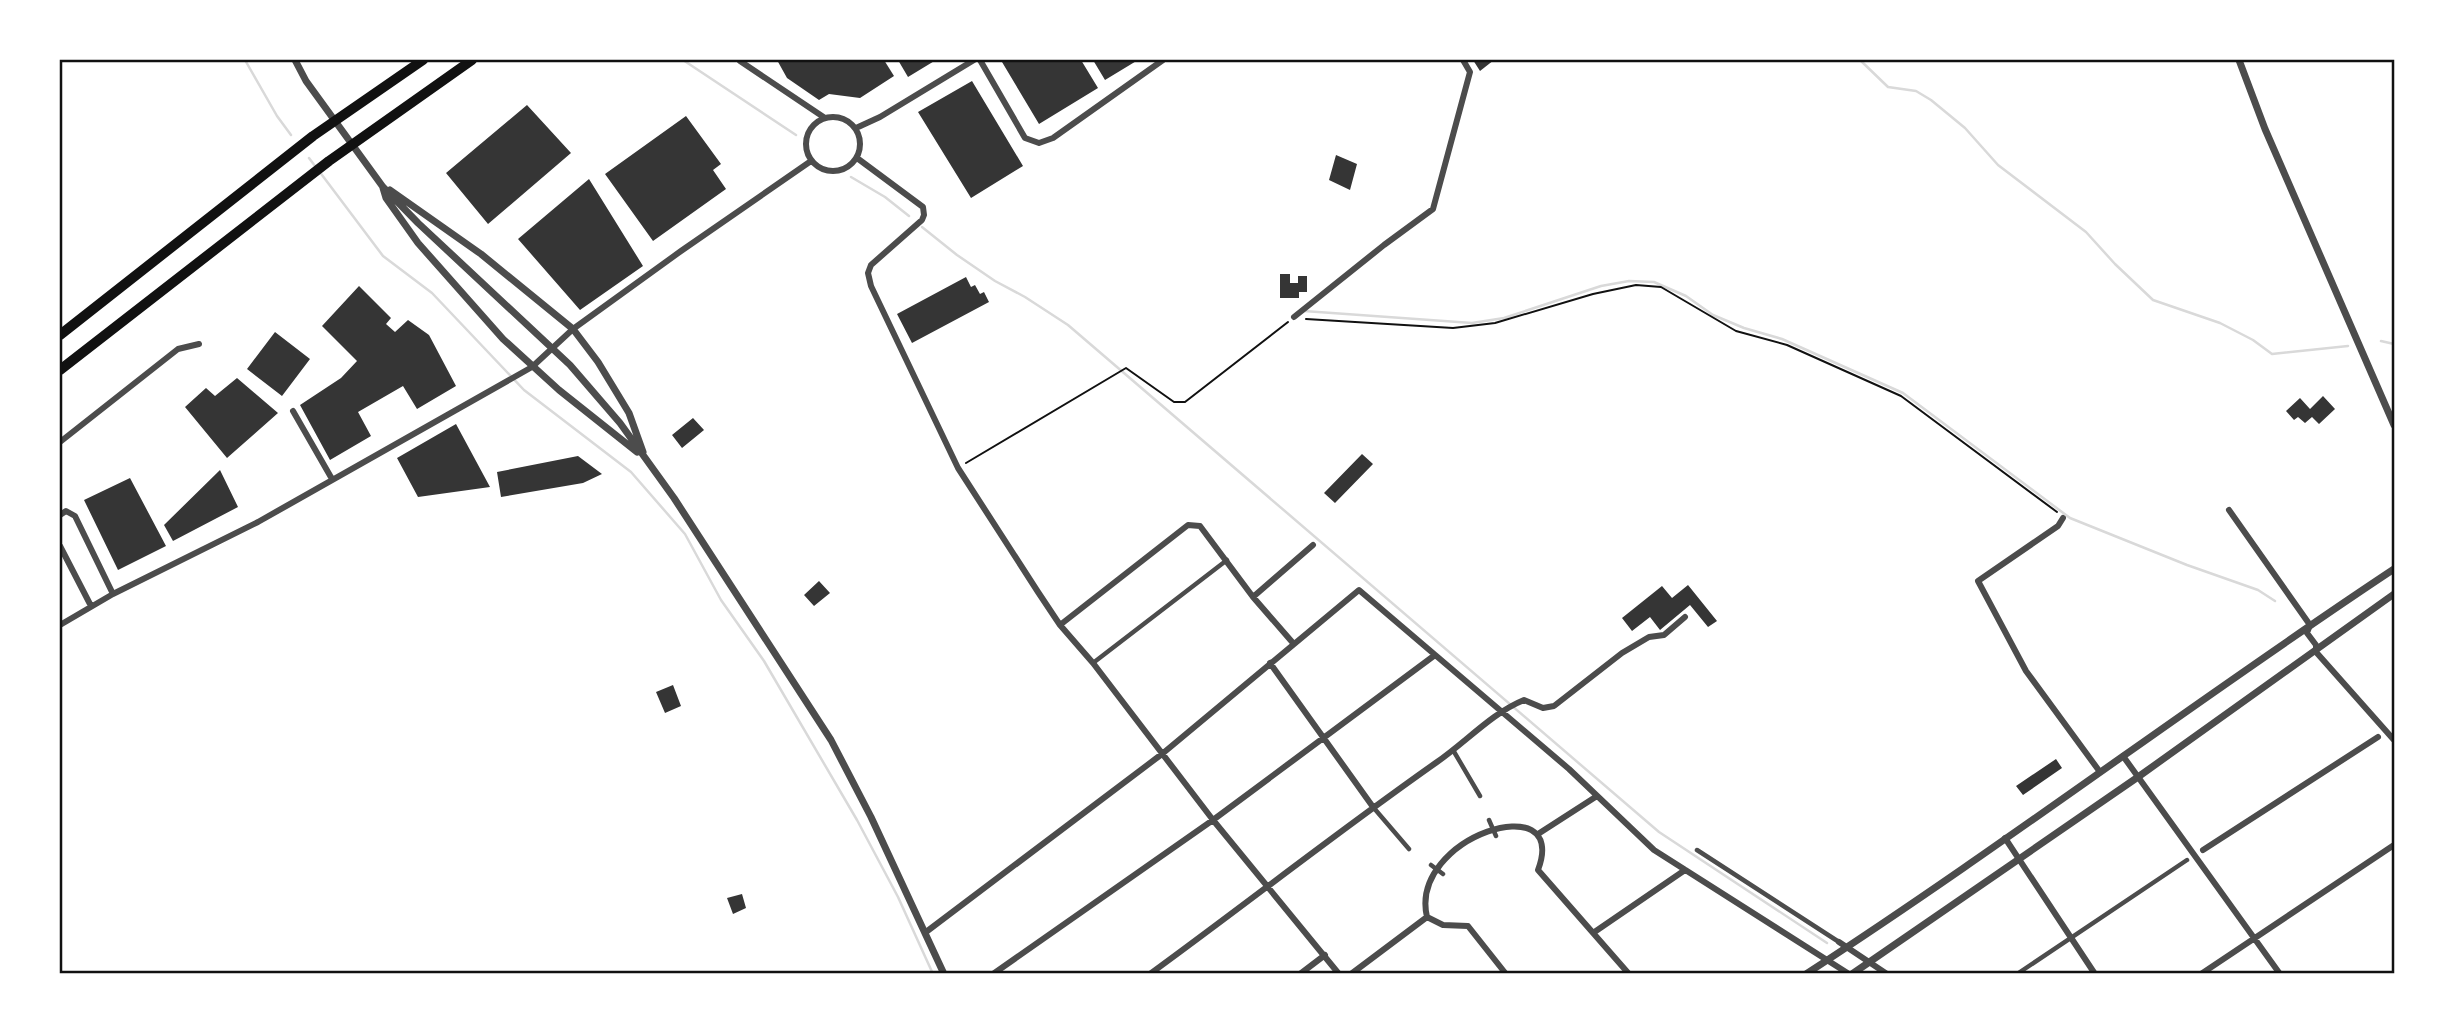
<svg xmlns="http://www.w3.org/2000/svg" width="2454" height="1033" font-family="'Open Sans',sans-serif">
<rect width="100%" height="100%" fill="#fff"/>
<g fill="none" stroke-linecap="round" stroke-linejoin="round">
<path stroke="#d9d9d9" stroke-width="2.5" d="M245,60L277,116L291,135
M683,60L796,135
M1860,60L1888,87L1916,91L1931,100L1965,128L1998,165L2086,232L2115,264L2153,300L2220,323L2253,340L2272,354L2348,346
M309,158L315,166
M319,171L383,256L432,293L524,390L631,472L685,534L721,600L764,661L857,820L898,897L933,974
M851,177L885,197L909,216
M922,227L957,255L995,281L1025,297L1068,325L1659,832L1827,943
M1304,311L1472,323L1504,318L1601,286L1629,281L1654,282L1686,296L1713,315L1744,328L1782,339L1903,393L2070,518L2187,565L2258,590L2275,601
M2381,341L2394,344"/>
</g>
<path fill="#353535" d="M777,60H884L894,76L860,98L829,94L819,100L787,78Z
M898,60H936L908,77Z
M1006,60H1081L1098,88L1039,124L1002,62Z
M1093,60H1138L1105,80Z
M1473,60H1494L1480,71Z
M972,81L1023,166L971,198L918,112Z
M527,105L571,153L488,224L446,173Z
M686,116L721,164L713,170L726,189L653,241L605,174Z
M1336,155L1357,164L1350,190L1329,180Z
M589,179L643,266L580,310L518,239Z
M1280,274H1290V283H1298V276H1307V292H1299V298H1280Z
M966,277L971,287L975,285L980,294L984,292L989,302L912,343L897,314Z
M359,286L391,318L386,324L395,332L408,320L429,335L456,386L417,409L403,386L358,412L371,436L330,460L300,405L341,378L357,361L322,326Z
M275,332L310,359L282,396L247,369Z
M237,378L278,413L227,458L185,407L206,388L215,396Z
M2323,396L2335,409L2319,424L2312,417L2305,423L2298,417L2294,420L2286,411L2300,398L2310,409Z
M693,418L704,430L682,448L672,435Z
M456,424L490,487L418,497L397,458Z
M1362,454L1373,464L1335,503L1324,493Z
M578,456L602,474L583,483L501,497L497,472Z
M220,470L238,507L173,541L164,525Z
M130,478L166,546L118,570L84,500Z
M819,581L830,593L814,606L804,595Z
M1688,585L1717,621L1708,627L1690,605L1660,630L1650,617L1632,631L1622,618L1662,586L1672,598Z
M673,685L681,706L665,713L656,692Z
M2056,759L2062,768L2023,795L2016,786Z
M742,894L746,908L733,914L727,898Z"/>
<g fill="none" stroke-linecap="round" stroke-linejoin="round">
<path stroke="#111" stroke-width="2" d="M1306,319L1453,328L1495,323L1593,294L1636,285L1661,287L1736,331L1787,345L1901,396L2057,512
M966,463L1126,368L1174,402H1185L1288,322"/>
<path stroke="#4c4c4c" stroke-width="4.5" d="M1093,663L1227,560
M1453,750L1480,796
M1373,807L1409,849
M1489,820L1496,836
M1697,850L1839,942
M1431,865L1443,874
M2017,974L2187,860"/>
<path stroke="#4c4c4c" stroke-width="6" d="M980,60L1025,138L1039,143L1053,138L1163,60
M740,61L825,118
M806 144a27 27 0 1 1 54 0a27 27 0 1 1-54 0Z
M856,128L880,117L974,60
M857,158L923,207L924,215L922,220L871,265L868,273L871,286L958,468L1038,592L1060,625L1093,663L1213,820L1339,974
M1294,317L1384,245L1433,209L1470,72L1463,60
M293,411L332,479
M60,442L178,349L199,344
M2229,510L2310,625L2307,633L2316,645V652L2394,740
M60,515L66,511L75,516L113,594
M2063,518L2058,526L1978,581L2026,671L2100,772
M60,546L91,606
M1253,597L1313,545
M60,625L113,594L258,522L532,367L573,329L681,251L811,161
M1060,625L1188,525L1200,526L1253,597L1293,643
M1270,663L1373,807
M2123,756L2280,974
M1538,834L1597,796
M2005,838L2095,974
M2203,850L2378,737
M926,932L1162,754L1359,590L1569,769L1654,850L1849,974
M1593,933L1685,870
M1839,942L1887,974
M993,974L1213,820L1435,655
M1150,974C1246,904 1340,830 1437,762C1466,742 1492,713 1524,700L1543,708L1554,706L1622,653L1649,637L1664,635L1685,617
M1300,974L1325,955
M1351,974L1427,917
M1506,974L1468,926L1443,925L1427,917C1408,837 1570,785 1538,870L1629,974
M2201,974L2394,845"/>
<path stroke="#4c4c4c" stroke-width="7" d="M295,60L306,81L383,187L418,223L570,365L620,423L674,498L831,740L871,817L944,974
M2239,60L2265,129L2394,425
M383,188L386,198L418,243L503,339L559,390L637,452
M390,190L481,254L573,329L598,362L629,413L643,452
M1806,974C2006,844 2196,700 2394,569
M1852,974L2138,777L2394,594"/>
<path stroke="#111" stroke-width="10" d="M60,335L313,136L423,60
M60,370L329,161L472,60"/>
</g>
<rect width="2454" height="1033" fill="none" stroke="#ffffff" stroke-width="122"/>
<rect x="61" y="61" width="2332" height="911" fill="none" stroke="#111" stroke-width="2.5"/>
</svg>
